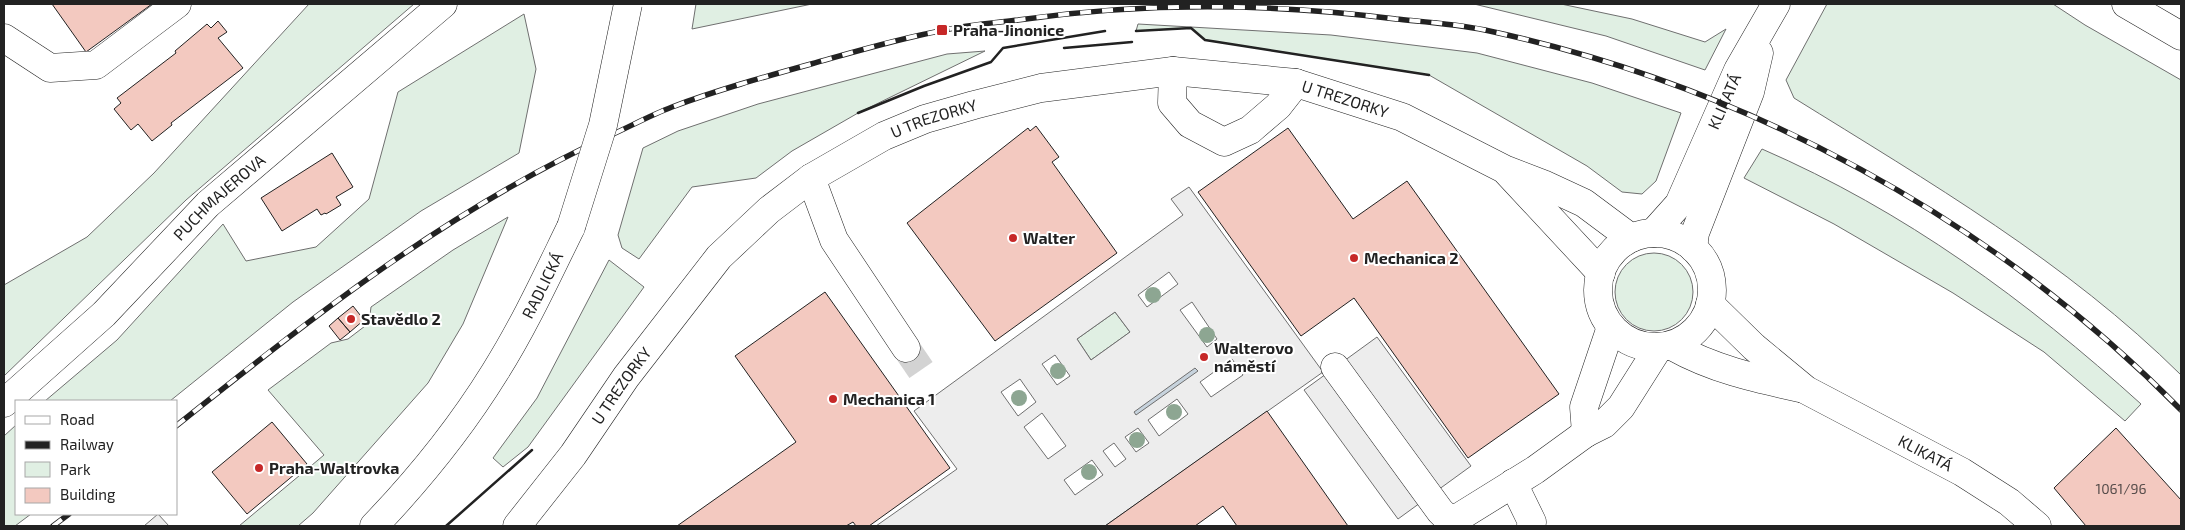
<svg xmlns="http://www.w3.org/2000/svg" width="2185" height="530" font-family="'Exo 2',sans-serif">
<rect width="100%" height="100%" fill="#fff"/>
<path fill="#e0efe3" stroke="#6f6f6f" d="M309,4H414L186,200L4,376V285L87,237L154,173Z
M696,4H812L692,29Z
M1474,4H1561L1632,19L1705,42L1726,29L1705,70L1606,36Z
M1827,4H2053L2085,25L2181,80V375C2067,262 1929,182 1794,98L1786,80Z
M524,14L536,69L519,153L421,211L293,302L170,401H45L117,340L223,224L246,261L316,247L369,199L398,92Z
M1138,24L1331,35L1477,53L1592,83L1681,113L1656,181L1642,194L1622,192L1587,166L1429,75L1205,40L1191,28L1136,31Z
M985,51L858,113L792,151L756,178L692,187L639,259L622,248L618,235L643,148L678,131L758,104L947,54Z
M1762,149C1905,211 2026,300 2141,404L2125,421L2044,352L1953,293L1834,224L1744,178Z
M508,217L463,324L428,383L313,513L298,526H239L324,455L268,390L331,343L348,339L369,323L371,307L453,250Z
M1615 292a39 39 0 1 1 78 0a39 39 0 1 1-78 0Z
M609,260L644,287L528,447L503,467L493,458L537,398Z
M1115,312L1130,332L1091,360L1077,339Z
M16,425V514H31L15,526H4V436Z"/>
<path fill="#ededed" stroke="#6f6f6f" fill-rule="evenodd" d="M1189,187L1323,372L1105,526H876L957,469L914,411L1183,215L1171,199ZM1169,272L1178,284L1147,307L1138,295ZM1192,302L1217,339L1207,347L1180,310ZM1115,312L1130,332L1091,360L1077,339ZM1055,355L1070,376L1057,385L1042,364ZM1232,359L1243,375L1211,397L1200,382ZM1020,379L1036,402L1018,416L1001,392ZM1177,399L1188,414L1159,436L1148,420ZM1042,413L1066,446L1048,459L1024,427ZM1138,428L1149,443L1136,452L1125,437ZM1114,443L1126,459L1115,467L1103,451ZM1092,460L1103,475L1075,495L1064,480Z
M1377,337L1471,466L1398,519L1304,390Z
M158,514L169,526H144Z"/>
<path fill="#c7d3dd" stroke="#6f6f6f" d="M1195,368L1198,371L1136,415L1134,412Z"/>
<path fill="#f3c9c0" stroke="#222" d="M52,4H152L86,52Z
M218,21L227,32L218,38L243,68L171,123L172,125L152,141L138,124L131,130L114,109L121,103L117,98L176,53L175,51L207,24L211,28Z
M1036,126L1059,157L1052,162L1117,253L995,341L907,223L1028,128L1030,131Z
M1288,128L1353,219L1407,181L1559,394L1468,458L1354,298L1301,336L1198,192Z
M332,153L353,187L336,197L341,205L326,214L325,213L321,215L317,209L282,231L261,198Z
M825,292L950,468L869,526H856L853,522L846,526H677L796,442L735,356Z
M353,306L364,320L350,332L338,318Z
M338,318L350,332L340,340L329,326Z
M1267,411L1348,526H1237L1223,506L1195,526H1105Z
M272,422L307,464L247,514L212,472Z
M2116,428L2181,500V526H2086L2054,488Z"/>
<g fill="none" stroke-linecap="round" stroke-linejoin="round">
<path stroke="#d3d3d3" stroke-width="28" stroke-dasharray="28 14" stroke-linecap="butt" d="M906,348L921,370"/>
<defs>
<g id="minor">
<path d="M2126,4L2181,36"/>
<path d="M4,38L50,68L96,65L177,4"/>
<path d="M1173,71L1172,103L1190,124L1224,142L1250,130L1278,106L1296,83"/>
<path d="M1507,172L1601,273"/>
<path d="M811,178L834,240L906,348"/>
<path id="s1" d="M1653,233L1679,204L1738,70L1776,4"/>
<circle cx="1655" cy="290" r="57"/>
<path d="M1693,248L1695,233L1750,92L1759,53"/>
<path id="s2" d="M1710,304L1754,347L1806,390L1962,472L2009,502L2037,526"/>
<path d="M1672,346C1713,369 1754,378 1800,388"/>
<path d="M1335,367L1440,511L1445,516L1456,519L1535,470L1586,433L1604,424L1621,407L1659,347"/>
<path id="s3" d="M4,403L104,314L208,204L443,4"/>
<path d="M1586,433L1584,407L1611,327"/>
<path d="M1513,483L1532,522L1531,526"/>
<path id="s4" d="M517,526L573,455L626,377L719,257L769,210L811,178L884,136L925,119L974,105L1041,88L1173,71L1296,83L1402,117L1504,169L1543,184L1584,203L1631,238"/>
</g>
<g id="major">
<path id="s5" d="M374,526C419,479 461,427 495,372C524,326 547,276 571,227"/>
</g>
</defs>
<use href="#minor" stroke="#222" stroke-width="29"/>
<use href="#major" stroke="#222" stroke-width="29"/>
<use href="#minor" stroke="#fff" stroke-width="28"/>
<use href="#major" stroke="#fff" stroke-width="28"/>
<defs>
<path id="rail" d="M176,426C313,316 450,209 611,135C631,126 651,115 672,107C717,90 764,77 811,64C854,52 897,39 940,31C966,25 992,23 1018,20C1144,2 1270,3 1396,19C1426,22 1456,24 1485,30C1747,86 1993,219 2181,410
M53,526L69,514"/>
</defs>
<use href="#rail" stroke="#222" stroke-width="5.5"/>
<use href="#rail" stroke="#fff" stroke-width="4" stroke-dasharray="11" stroke-linecap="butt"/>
<defs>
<path id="major-bridge" d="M571,227L603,125L628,4"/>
</defs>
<use href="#major-bridge" stroke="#222" stroke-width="29" stroke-linecap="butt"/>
<use href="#major-bridge" stroke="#fff" stroke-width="28"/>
<path stroke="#222" stroke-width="2.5" d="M1136,31L1191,28L1205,40L1429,75
M1064,48L1132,42
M858,113L924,86L991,62L1003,48L1105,31
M446,526L532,450"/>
</g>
<g fill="#8da692">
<circle cx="1153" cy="295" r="8"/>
<circle cx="1207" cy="335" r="8"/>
<circle cx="1058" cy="371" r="8"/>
<circle cx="1019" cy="398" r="8"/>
<circle cx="1174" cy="412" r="8"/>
<circle cx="1137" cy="440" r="8"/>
<circle cx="1089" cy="472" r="8"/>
</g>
<g fill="#c62828" stroke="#fff" stroke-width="2">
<rect x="936" y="24" width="12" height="12" rx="2.5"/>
<circle cx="1013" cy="238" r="5"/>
<circle cx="1354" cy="258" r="5"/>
<circle cx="351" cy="319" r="5"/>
<circle cx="1204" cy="357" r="5"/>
<circle cx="833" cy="399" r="5"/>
<circle cx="259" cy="468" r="5"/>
</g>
<g text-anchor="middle" stroke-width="4" stroke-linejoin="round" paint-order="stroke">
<g font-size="14" fill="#564c4a">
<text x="2121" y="494">1061/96</text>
</g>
<g font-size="16" font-weight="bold" fill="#222" stroke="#fff" text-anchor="start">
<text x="953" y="36">Praha-Jinonice</text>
<text x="1023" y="244">Walter</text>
<text x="1364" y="264">Mechanica 2</text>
<text x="361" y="325">Stavědlo 2</text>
<text x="1214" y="354">Walterovo<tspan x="1214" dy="18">náměstí</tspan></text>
<text x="843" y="405">Mechanica 1</text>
<text x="269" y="474">Praha-Waltrovka</text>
</g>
<g font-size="16" fill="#222" stroke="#fff">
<text dy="6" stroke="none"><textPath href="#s4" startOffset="1015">U TREZORKY</textPath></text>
<text dy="6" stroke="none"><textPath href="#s1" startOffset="151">KLIKATÁ</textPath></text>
<text dy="6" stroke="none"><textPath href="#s4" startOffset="595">U TREZORKY</textPath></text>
<text dy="6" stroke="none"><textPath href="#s3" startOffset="298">PUCHMAJEROVA</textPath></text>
<text dy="6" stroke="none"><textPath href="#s5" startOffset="295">RADLICKÁ</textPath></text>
<text dy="6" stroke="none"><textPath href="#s4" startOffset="175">U TREZORKY</textPath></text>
<text dy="6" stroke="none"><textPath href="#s2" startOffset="264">KLIKATÁ</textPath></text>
</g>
</g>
<rect width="2185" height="530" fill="none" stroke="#222222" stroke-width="10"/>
<rect x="15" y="400" width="162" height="115" fill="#ffffff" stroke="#a7a7a7"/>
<rect x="25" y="416" width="25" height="8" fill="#ffffff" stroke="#a7a7a7"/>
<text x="60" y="425" font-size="15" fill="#222222">Road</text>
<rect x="25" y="441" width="25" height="8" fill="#222222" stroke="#a7a7a7"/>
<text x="60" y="450" font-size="15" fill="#222222">Railway</text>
<rect x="25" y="462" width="25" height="15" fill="#e0efe3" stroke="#a7a7a7"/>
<text x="60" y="475" font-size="15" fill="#222222">Park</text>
<rect x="25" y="488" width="25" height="15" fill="#f3c9c0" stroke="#a7a7a7"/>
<text x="60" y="500" font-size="15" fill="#222222">Building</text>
</svg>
